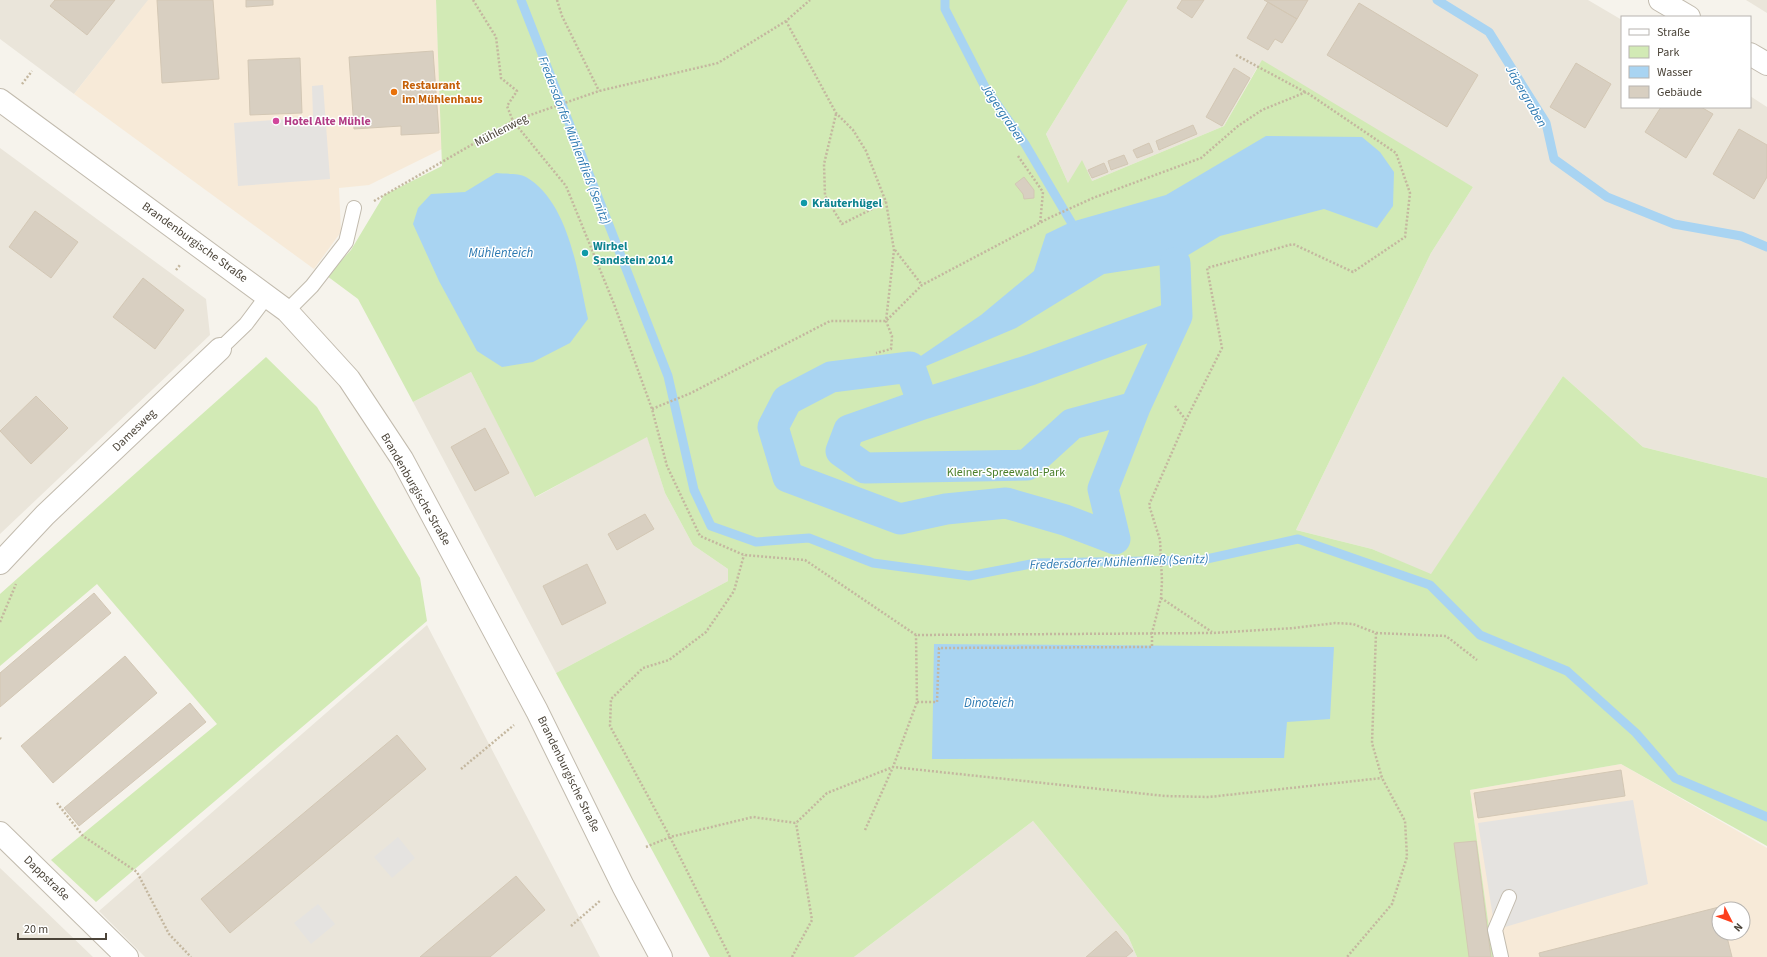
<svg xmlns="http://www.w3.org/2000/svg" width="1767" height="957" font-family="'Source Sans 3',sans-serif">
<rect width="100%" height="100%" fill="#f6f3ec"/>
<path fill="#eae5da" d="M0,0H148V1L74,94L0,39Z
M1128,0H1588L1622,20V107H1750V96L1767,107V478L1643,447L1563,376L1431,575L1372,549L1296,530L1431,253L1473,187L1258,66L1224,126L1092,181L1068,183L1046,134Z
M1746,0H1767V13Z
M0,148L206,299L210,335L0,534Z
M471,372L536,497L647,436L665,493L693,545L728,569V581L556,673L413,402Z
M427,625L600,957H145L99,911Z
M1033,821L1128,936L1137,957H854Z
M0,868L40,906L93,957H0Z"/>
<path fill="#f7ead8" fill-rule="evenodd" d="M148,0H436L442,149L369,185L339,188L341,232L314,269L74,94Z
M1621,764L1767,848V957H1493L1470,790ZM1719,909H1743V933H1719Z"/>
<path fill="#d2eab5" d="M436,0H1128L1046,134L1068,183L1082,160L1092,181L1224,126L1262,60L1473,187L1431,253L1296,530L1372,549L1431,574L1563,376L1643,447L1767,478V846L1621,764L1470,790L1493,957H1137L1128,936L1033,821L854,957H710L556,673L728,581V569L693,545L665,493L647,437L535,497L471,372L413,402L358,299L327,276L351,250L384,195L442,166Z
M266,357L317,407L420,578L427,621L96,902L51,860L217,724L97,584L0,666V594Z"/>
<path fill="#e5e3e0" d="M323,85L330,179L238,186L234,123L313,117L312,86Z
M1633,800L1648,884L1495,930L1478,823Z
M398,837L415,858L392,878L374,857Z
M318,904L335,924L311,944L294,923Z"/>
<path fill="#a9d4f2" d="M1266,136L1362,137L1380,152L1394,172L1393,206L1377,228L1324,209L1220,236L1175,263L1104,274L1016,328L912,372L909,364L981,315L1034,271L1046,234L1071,222L1166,195Z
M496,173C505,174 519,173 526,177C569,202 578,274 588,319L570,343L533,362L502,367L477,351L439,281L413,224L418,208L431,194L465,192Z
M934,644L1334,647L1330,719L1287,722L1284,758L932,759Z"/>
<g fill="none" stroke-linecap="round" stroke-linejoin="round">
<path stroke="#a9d4f2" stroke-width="9" d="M521,0L668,376L694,490L711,526L756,542L809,538L873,563L969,576L1036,563L1202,560L1298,539L1430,585L1480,635L1567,671L1636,733L1675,778L1767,817
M945,0V9L985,87L1025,144L1071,222
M1437,0L1489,32L1546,123L1554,159L1607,197L1674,224L1741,236L1767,247"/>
<path stroke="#a9d4f2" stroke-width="31" d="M923,404L910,367L831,377L787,400L773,427L788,477L900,519L946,509L1006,503L1065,520L1115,539L1103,489L1135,407L1177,316L1175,263
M1135,407L1072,424L1027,465L865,468L841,451L849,430L923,404L1030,370L1177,316"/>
</g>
<path fill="#d8cfc1" stroke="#d3c7b4" d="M55,0H115L87,35L50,6Z
M157,0H213L219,79L162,83Z
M246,0H273V5L246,7Z
M1182,0H1204L1192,18L1177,8Z
M1264,0H1308L1297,19Z
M1268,2L1297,19L1282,43L1275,39L1268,50L1247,38Z
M1359,3L1478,75L1447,127L1327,55Z
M433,51L439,133L401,135V126L354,129L349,57Z
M300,58L302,113L250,115L248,60Z
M1576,63L1611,84L1585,128L1550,107Z
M1234,68L1250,78L1222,126L1206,117Z
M1661,107H1701L1713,114L1686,158L1645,132Z
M1193,125L1197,134L1159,150L1156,141Z
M1739,129L1767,145V177L1754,199L1713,174Z
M1149,143L1153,152L1137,158L1133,150Z
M1124,155L1128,164L1111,170L1108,161Z
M1104,163L1108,172L1092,178L1088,170Z
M1024,177L1034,190V198L1024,199L1023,194L1015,184Z
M35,211L78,242L51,278L9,247Z
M143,278L184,310L155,349L113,317Z
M36,396L68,428L31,464L0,431Z
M485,428L509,473L475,491L451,447Z
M645,514L654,529L617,550L608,534Z
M587,564L606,603L562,625L543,586Z
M94,593L111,613L0,707V673Z
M125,656L157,693L53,783L21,746Z
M190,703L206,722L79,826L64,808Z
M397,735L426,769L230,933L201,899Z
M1621,770L1625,796L1478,818L1474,793Z
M1476,841L1491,957H1469L1454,843Z
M516,876L545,910L490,957H420Z
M1719,907V933H1726L1732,957H1540L1539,953Z
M1116,931L1133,951L1126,957H1086Z"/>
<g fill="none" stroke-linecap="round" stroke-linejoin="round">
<defs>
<path id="service" d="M287,311L312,286L346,242L354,208
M220,349L246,324L267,296
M1501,957L1495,930L1509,897"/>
<path id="minor" d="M0,563L45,515L220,349
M0,833L127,957"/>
<path id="tertiary" d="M1660,0L1689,17
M1750,54L1767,64
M0,100L287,311L349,379L402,459L537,711L623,886L661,957"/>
</defs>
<use href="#service" stroke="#c2bbae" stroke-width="16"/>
<use href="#minor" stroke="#c2bbae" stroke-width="24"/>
<use href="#tertiary" stroke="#c2bbae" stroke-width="24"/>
<path stroke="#c4b79f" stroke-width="2.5" stroke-dasharray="2 2" stroke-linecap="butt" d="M473,0L496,37L501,78L517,91L507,106L513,121L566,186L614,304L652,409L667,466L700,536L744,555L805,560L916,635L1213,633L1294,628L1335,623L1353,624L1376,633L1372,743L1382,778L1405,821L1407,857L1392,904L1347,957
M557,0L562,16L599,91
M786,21L836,113L853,130L866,151L886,202L894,250L886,321L892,336L891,349L876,353
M1236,55L1305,92
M22,84L32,71
M836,114L824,164L825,196L842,224L886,202
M1018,156L1043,192L1040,224
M374,201L513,121L599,91L718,63L786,21L810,0
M895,250L922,285
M176,270L180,265
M1175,406L1186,420
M652,409L691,393L830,321H886L922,285L1049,218L1093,198L1201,158L1238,126L1262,110L1306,92L1396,153L1410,193L1405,237L1353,272L1293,244L1207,268L1222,348L1186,420L1149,505L1160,540L1162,581L1161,598L1152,633V647L939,648L937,702H917
M1161,598L1212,632
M0,622L16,584
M1376,633L1446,636L1477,660
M0,738L1,739
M461,769L514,725
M57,803L83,836L137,872L169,934L191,957
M865,830L893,767L917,702L916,635
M646,847L670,837L753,817L796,823L827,793L893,767L1165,796L1209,797L1382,778
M571,926L601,900
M730,957L670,837L610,726L611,699L643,668L669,660L706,632L734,591L744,555
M792,957L812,920L796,823"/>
<use href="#service" stroke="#fff" stroke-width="14"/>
<use href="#minor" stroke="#fff" stroke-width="22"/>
<use href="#tertiary" stroke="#fff" stroke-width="22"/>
</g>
<circle fill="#e8710a" stroke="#fff" stroke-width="1.5" cx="394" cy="92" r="4"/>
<circle fill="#d1479c" stroke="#fff" stroke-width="1.5" cx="276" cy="121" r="4"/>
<g fill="#0f9aa8" stroke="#fff" stroke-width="1.5">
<circle cx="804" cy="203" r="4"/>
<circle cx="585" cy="253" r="4"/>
</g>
<g text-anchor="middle" stroke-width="3" stroke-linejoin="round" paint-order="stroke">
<g font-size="12" font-weight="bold" fill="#c56008" stroke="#fff" text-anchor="start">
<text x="402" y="89">Restaurant<tspan x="402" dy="14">im Mühlenhaus</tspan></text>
</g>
<g font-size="12" font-weight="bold" fill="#b23c85" stroke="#fff" text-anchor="start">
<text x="284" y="125">Hotel Alte Mühle</text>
</g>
<g font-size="12" fill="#4b4439" stroke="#fff">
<text transform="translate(501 130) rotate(-27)" y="4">Mühlenweg</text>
<text transform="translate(195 242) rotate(36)" y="4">Brandenburgische Straße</text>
<text transform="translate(134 430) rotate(-44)" y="4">Damesweg</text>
<text transform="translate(416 489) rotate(60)" y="4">Brandenburgische Straße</text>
<text transform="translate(569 774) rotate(64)" y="4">Brandenburgische Straße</text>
<text transform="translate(47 878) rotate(44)" y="4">Dappstraße</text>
</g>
<g font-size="12" font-weight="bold" fill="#0d838f" stroke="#fff" text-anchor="start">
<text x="812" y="207">Kräuterhügel</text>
<text x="593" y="250">Wirbel<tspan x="593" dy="14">Sandstein 2014</tspan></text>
</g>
<g font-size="12" fill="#4a7f2a" stroke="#fff">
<text x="1006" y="476">Kleiner-Spreewald-Park</text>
</g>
<g font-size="13" font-style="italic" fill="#2e7ab2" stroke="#fff">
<text transform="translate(1527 96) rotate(60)" y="5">Jägergraben</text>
<text transform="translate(1004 113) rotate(56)" y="5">Jägergraben</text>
<text transform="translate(575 140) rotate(69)" y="5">Fredersdorfer Mühlenfließ (Senitz)</text>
<text x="501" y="257">Mühlenteich</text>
<text transform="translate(1119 561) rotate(-2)" y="5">Fredersdorfer Mühlenfließ (Senitz)</text>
<text x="989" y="707">Dinoteich</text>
</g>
</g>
<rect x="1621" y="16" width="130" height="92" fill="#ffffff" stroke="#b7b4b0"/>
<rect x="1629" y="29" width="20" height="6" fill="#ffffff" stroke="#b7b4b0"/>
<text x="1657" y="36" font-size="12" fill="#4b4439">Straße</text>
<rect x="1629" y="46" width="20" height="12" fill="#d2eab5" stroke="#b7b4b0"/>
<text x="1657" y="56" font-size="12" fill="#4b4439">Park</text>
<rect x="1629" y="66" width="20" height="12" fill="#a9d4f2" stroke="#b7b4b0"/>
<text x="1657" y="76" font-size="12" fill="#4b4439">Wasser</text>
<rect x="1629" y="86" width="20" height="12" fill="#d8cfc1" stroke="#b7b4b0"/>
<text x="1657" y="96" font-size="12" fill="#4b4439">Gebäude</text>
<g transform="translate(1731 921) rotate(132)"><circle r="19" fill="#ffffff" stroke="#b7b4b0"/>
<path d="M0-3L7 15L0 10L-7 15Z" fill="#fc3f1d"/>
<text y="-6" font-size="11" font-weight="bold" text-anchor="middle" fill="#4b4439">N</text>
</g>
<path d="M18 933v6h88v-6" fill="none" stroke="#4b4439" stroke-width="2"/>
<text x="24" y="933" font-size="12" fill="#4b4439" stroke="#ffffff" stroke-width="3" paint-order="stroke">20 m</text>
</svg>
